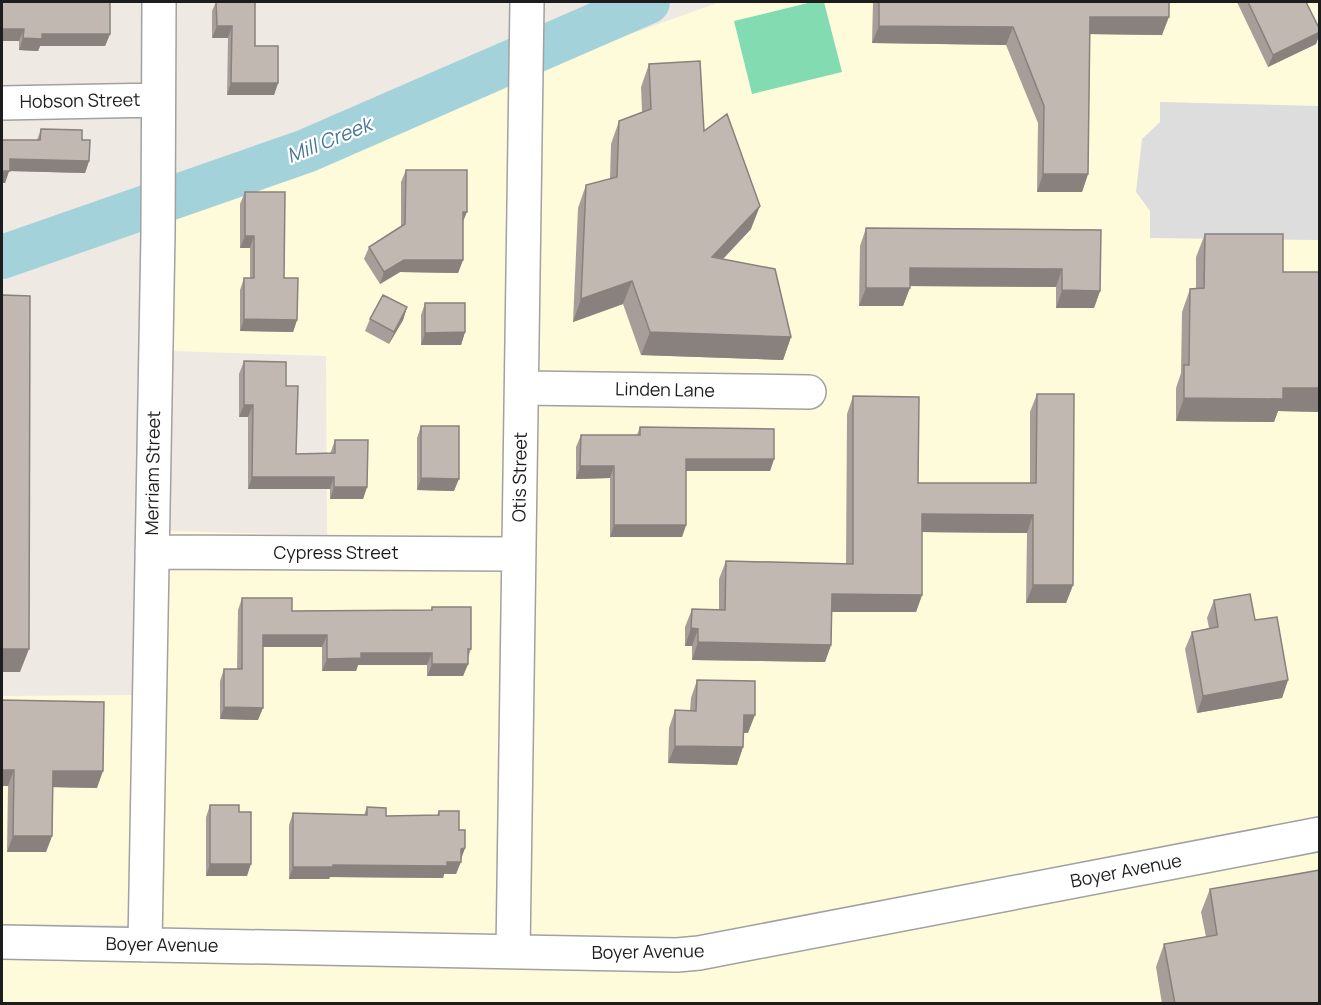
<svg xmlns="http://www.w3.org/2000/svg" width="1321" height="1005" font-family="Manrope,sans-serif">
<rect width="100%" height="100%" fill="#eee9e3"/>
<path fill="#fefbdb" d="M720,2H1319V1003L2,1004V948L145,945L168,531L327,535L326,356L170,351L171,198Z
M136,695L132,925L2,924V696Z"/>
<path fill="#83dbb1" d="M812,2H824L842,72L752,94L734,21Z"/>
<path fill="#ddd" d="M1160,102L1319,106V240L1150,238V211L1136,192L1142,139L1160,122Z"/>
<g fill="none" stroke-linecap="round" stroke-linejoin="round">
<path stroke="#a4d2da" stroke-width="44" d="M2,257L306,151L648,2"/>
<defs>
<path id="minor" d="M2,103L158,100
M522,388L809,392
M152,552L519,554
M2,942L677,955L699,953L1320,834
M145,945L158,234L159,2
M513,952L527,2"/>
</defs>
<use href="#minor" stroke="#a1a1a1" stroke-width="36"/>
<use href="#minor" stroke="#fff" stroke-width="33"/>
</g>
<path fill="#a79e99" d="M2,2L110,34L105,46H40L38,51L19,50V41Z
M216,2H255V46L278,83L274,95H227L228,38H212V11Z
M873,2H1169L1162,35L1090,34L1088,174L1082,192H1037L1038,123L1006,45L872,43Z
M1237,2H1306L1320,30V34L1316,44L1268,67Z
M649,64L704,131L751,229L723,259L791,337L783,360L641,355L623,304L573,322L578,208L586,185L610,179L611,144L619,121L642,112L641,87Z
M41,129L82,140L89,161L85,173L9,171L5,183H2V140H37Z
M406,170L463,223V260L458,273L400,272L380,284L364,259L369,247L401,227V182Z
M245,192L284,278L297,320L293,332L240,331V290L244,278H250V248H240V204Z
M866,228L1101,230L1100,291L1094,308H1056V287L910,286L903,306H859L860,246Z
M1205,234L1283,272H1320V412L1278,411L1274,422L1176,421V388L1181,373L1182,312L1190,289H1196V257Z
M425,303L465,332L461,345H421V315Z
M407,307L403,320L389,344L365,331L370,319Z
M244,361L286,386L296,454H330L335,440L367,487L363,499H330V489H248V417H239V374Z
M1037,394L1073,585L1066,603H1026L1027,533L922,532V595L916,612H832L831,645L825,662L692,660V646H685V627L692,609H719V579L726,561L846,564L847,414L853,396L918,483H1030V412Z
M421,426L454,491L417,490V438Z
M640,427L774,459L770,471H686V525L682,537H610V478L576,479V447L581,435H637Z
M242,598L292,611L431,610L432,607L471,649L468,658V664L463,676H427V665H358L356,671H322V647H263L258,720L220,719V681L224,669H237L238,610Z
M1214,600L1255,620L1288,680L1282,698L1197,713L1185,649L1192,632L1209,628L1207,618Z
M697,680L748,733H743V747L737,765L668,763L669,728L675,710L690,711L691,698Z
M2,700L97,788L53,787L52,836L46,852H7L8,786Z
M210,805L239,812L247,876H206V817Z
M367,807L386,816L437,815L439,811L459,830L465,848L456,874H444L443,878L330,877L329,879H289V825L293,813L364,815Z
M1210,889L1320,1004H1162L1156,967L1164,944L1206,937L1201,912Z"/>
<path fill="#88817d" d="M1090,17H1169L1162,35L1083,34Z
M217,26H232L228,38H212Z
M879,26L1013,27L1006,45L872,43Z
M2,29H24L19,41H2Z
M1320,32L1316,44L1268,67L1273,55Z
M42,34H110L105,46H40L38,51L19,50L23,38Z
M231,83H278L274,95H227Z
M10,159L89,161L85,173L9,171L5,183H2V171Z
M1043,174H1088L1082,192H1037Z
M760,206L751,229L703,280L712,257Z
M463,212H467L462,224Z
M245,236H254L250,248H240Z
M404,260H463L458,273L400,272L380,284L384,272Z
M910,268L1062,269L1056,287L903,286Z
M632,281L623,304L573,322L581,299Z
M866,288H910L903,306H859Z
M1062,290L1100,291L1094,308H1056Z
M407,307L403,320L389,344L394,332Z
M244,319L297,320L293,332L240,331Z
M465,332L461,345H421L425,333Z
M650,332L791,337L783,360L641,355Z
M1283,388H1320V412L1278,411L1274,422L1176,421L1184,398Z
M244,405H253L248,417H239Z
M686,459H774L770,471H682Z
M580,466H614L610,478L576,479Z
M252,477H334L330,489H248Z
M421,478L459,479L454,491L417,490Z
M334,487H367L363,499H330Z
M922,514L1033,515L1027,533L916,532Z
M614,525H686L682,537H610Z
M1033,585H1073L1066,603H1026Z
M832,594L922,595L916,612H826Z
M691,628L698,629L692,646H685Z
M263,635H327L322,647H258Z
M698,642L831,645L825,662L692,660Z
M2,649H29L20,672H2Z
M361,653H432L427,665H358L356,671H322L327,659Z
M432,664H468L463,676H427Z
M1288,680L1282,698L1197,713L1203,696Z
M224,707L263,708L258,720L220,719Z
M744,715H755L748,733L737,732Z
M675,746L743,747L737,765L668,763Z
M2,770H14L8,786H2Z
M53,771H103L97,788L47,787Z
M13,836H52L46,852H7Z
M465,848L460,861L461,849Z
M461,862L456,874H444L443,878L330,877L329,879H289L293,867L333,865Z
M210,864H251L247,876H206Z"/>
<path fill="#c2b8b2" stroke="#88817d" stroke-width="1.5" d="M2,2H110V34H42V39L23,38L24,29H2Z
M216,2H255V46H278V83H231L232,26H217Z
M879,2H1169V17H1090L1088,174H1043L1044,106L1013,27L879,26Z
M1248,2H1306L1320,30V32L1273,55Z
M700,61L704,131L727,114L760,206L712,257L775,269L791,337L650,332L632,281L581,299L586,185L617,177L619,121L651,109L649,64Z
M41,129L82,130V140H90L89,161L10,159V171H2V140H40Z
M406,170H467V212H463V260H404L384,272L369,247L405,224Z
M245,192H285L284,278H298L297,320L244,319V278H254V236H245Z
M866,228L1101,230L1100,291L1062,290V269L910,268V288H866Z
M1205,234H1283V272H1320V388H1283V399L1184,398V365H1189L1190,289L1204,288Z
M2,295L30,296L29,649H2Z
M383,295L407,307L394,332L370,319Z
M425,303H465V332L425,333Z
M244,361L286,362V386H298L296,454L335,453V440H368L367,487H334V477H252L253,405H244Z
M1037,394H1074L1073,585H1033V515L922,514V595L832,594L831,645L698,642V629L691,628L692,609L725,610L726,561L853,564V396L919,397L918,483H1036Z
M421,426H459V479L421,478Z
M640,427L774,429V459H686V525H614V466H580L581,435H640Z
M1250,594L1255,620L1277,617L1288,680L1203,696L1192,632L1218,627L1214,600Z
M242,598H292V611L432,610V607H471V649H468V664H432V653H361V658L327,659V635H263V708L224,707V669H242Z
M697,680L755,681V715H744L743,747L675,746V710L696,711Z
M2,700L104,702L103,771H53L52,836H13L14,770H2Z
M210,805H239V812H251V864H210Z
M367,807L386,808V816L439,815V811H459V830H465V848L461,849V862H447V866L333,865V867H293V813L367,815Z
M1320,870V1004H1175L1164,944L1217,935L1210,889Z"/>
<g text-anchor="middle" stroke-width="4.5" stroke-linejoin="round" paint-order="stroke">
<g font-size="18" fill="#1d1d1d" stroke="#fff">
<text transform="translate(80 101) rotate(-1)" y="6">Hobson Street</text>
<text transform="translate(665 390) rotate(1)" y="6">Linden Lane</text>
<text transform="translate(153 473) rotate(-89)" y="6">Merriam Street</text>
<text transform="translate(520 477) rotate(-89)" y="6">Otis Street</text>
<text x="336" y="559">Cypress Street</text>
<text transform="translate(1126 871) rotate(-11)" y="6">Boyer Avenue</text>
<text transform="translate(162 945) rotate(1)" y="6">Boyer Avenue</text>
<text transform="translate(648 952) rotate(-1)" y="6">Boyer Avenue</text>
</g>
<g font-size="20" font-style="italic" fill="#477799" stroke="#fff">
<text transform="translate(329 140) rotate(-22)" y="7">Mill Creek</text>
</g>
</g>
<rect width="1321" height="1005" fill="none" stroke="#1d1d1d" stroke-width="6"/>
</svg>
